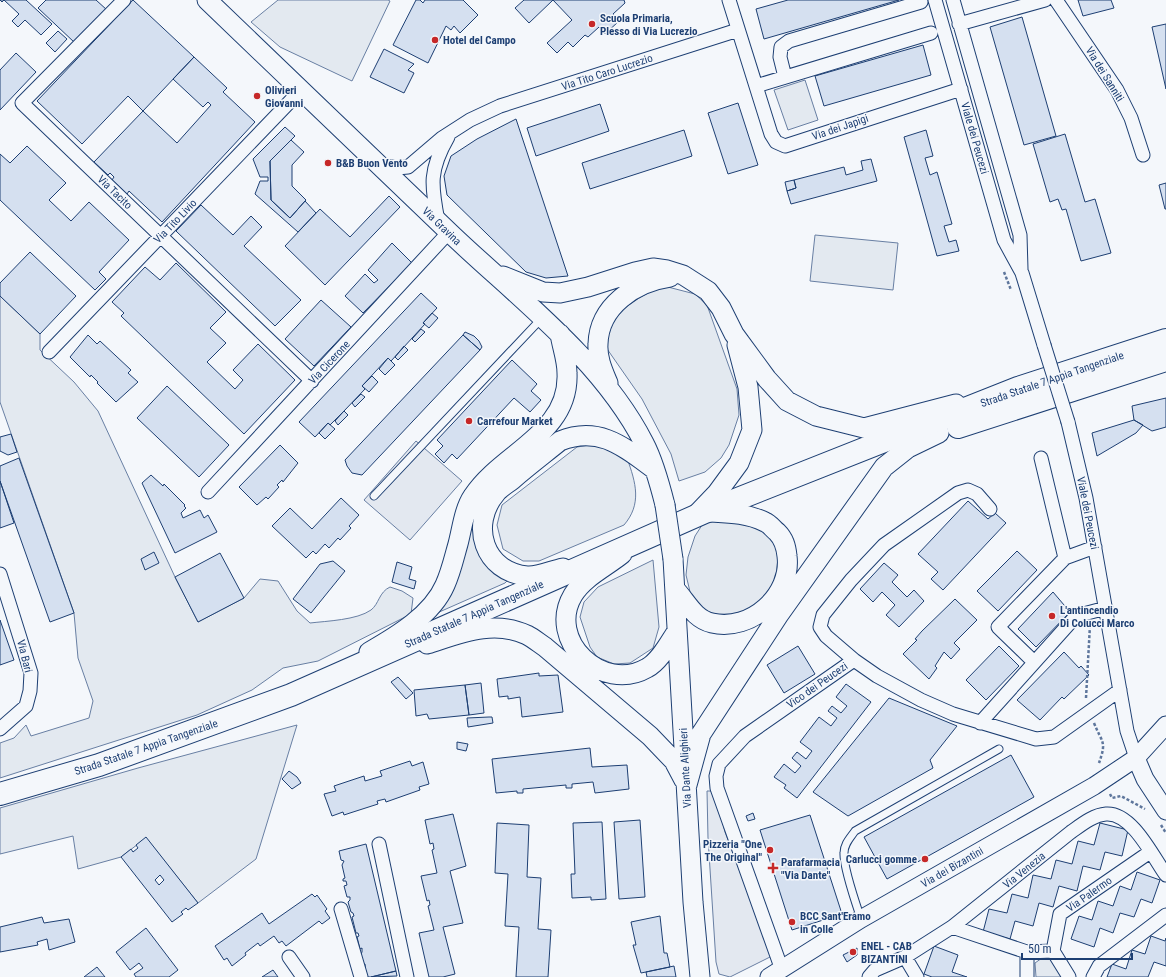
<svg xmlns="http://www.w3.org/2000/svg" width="1166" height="977" font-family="'Roboto Condensed',sans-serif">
<rect width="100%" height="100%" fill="#f4f7fb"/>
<path fill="#e3e9f0" stroke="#687fa3" d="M278,0H388L390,1L352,81L280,47L251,22Z
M805,80L818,120L788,130L774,90Z
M815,235L898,243L893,290L810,281Z
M664,286L695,294L707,305L737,389L739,415L729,445L721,458L705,472L679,481L671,454L642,399L605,346C609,313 636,297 664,286Z
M0,296L40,334V350L74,382L98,411L175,577L198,622L244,598L260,579L278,581L297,611L310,623C327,621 357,620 371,610C379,604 379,592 390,587L402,591L413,598L411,614L318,661L283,668L252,690L197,715L0,778V743L14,738L26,725L31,736L89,718L93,701L78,658L74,613L0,402Z
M597,444L627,458C636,483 642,504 624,525L539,561H523L503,549L497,525L502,505L577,447Z
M733,518L767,527L777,545L780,567L775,585L762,605L739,618L714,617L692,600L686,575L688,557L695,536L704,522Z
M475,519L508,580L505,583L437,613L436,611L471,520Z
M653,560L659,627L653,648L630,663L614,664L597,657L590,647L580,617L584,602L598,587Z
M297,725L256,859L198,903L146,838L121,857L78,869L73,836L0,854V808L138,768Z
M1048,957L1053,960L1063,977H1036L1035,963L1042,958Z"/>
<path fill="#e3e8f0" stroke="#687fa3" d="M416,441L462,481L410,540L364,500Z
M707,791H715L725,832L772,956L730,977L719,974L716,962L708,838Z"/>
<path fill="#d5e0f0" stroke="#1d3f73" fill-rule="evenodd" d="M0,0H26L52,24L41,35L25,20L18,27L12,21L19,14L4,0L2,2Z
M46,0H96L107,10L75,43L38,8Z
M133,0L194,57L143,111L128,96L82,144L37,101Z
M416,0H420L423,3L425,0H463L478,15L460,33L454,26L451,30L446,26L428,63L393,45Z
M524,0H553L529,23L515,8Z
M553,0H624L625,3L613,14L619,21L605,34L599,27L588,37L585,35L573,47L568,42L557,53L547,43L572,20Z
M788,0H899L764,39L756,9Z
M1078,0H1111L1114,8L1083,16Z
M1022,17L1056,136L1024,145L990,27Z
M1166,24V89L1152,27Z
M58,31L67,39L55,52L46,43Z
M923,45L931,75L824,106L815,76Z
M384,49L414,64L408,70L414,73L404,93L370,77Z
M16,53L36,72L0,110V70Z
M194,57L227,88L223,92L255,122L162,222L129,191L127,194L112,180L114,177L110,173L108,175L94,162L143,111L177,143L211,105L208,102L203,107L173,79Z
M738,103L758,165L728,174L708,113Z
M600,104L609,131L536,156L527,128Z
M516,119L568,276L546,278L526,272L447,195L444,176L451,156L477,139Z
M285,127L295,136L270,161L271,200L290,218L305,201L316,213L298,232L255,194L260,181H268V177H260L253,159Z
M684,130L692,156L590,189L582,163Z
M926,130L933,156L925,158L930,175L937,172L952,224L944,226L949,242L956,240L959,251L937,256L904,137Z
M1065,134L1085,202L1095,199L1111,253L1081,261L1066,209L1062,210L1058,199L1050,202L1033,144Z
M291,140L304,152L292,165V186L306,200L290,218L271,200L270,161Z
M27,146L66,183L49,200L71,221L89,202L129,240L99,272L106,279L95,290L0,200V154L10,163Z
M871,159L877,181L791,204L787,191L796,188L794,180L844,167L846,175L863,170L861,161Z
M794,180L796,188L787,191L785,182Z
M1166,183V209H1165L1159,185Z
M389,196L400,207L325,285L285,246L320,209L350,237Z
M201,205L233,235L251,216L262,227L244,246L301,300L275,326L176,231Z
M392,243L412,263L363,313L345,296L365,274L374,283L378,280L368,270Z
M30,252L76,296L40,334L0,296V283Z
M176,263L226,312L210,328L226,343L207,362L235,389L243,380L233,370L258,344L295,380L244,434L121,316L124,313L112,302L145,267L160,280Z
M421,293L437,308L423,323L425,324L391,361L388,358L362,386L365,389L344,411L330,425L328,423L315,437L299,422Z
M321,300L351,327L314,366L285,339Z
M432,313L438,318L429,328L423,323Z
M421,329L425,332L415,342L412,339Z
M465,332L474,336L479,341L482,347L480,350L463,335Z
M88,335L97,344L100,341L131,370L128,373L138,382L116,402L97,383L98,382L91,375L90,377L70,357Z
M463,335L480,350L362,475L352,473L347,466L345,460Z
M404,346L408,350L398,360L395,357Z
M388,358L395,365L385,375L379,369Z
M512,360L537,384L531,391L541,400L530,412L514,398L457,459L452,454L444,463L435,454L443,446L437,440Z
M372,376L378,382L369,392L362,386Z
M167,386L229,445L199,477L137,418Z
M361,394L365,397L355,407L352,403Z
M1166,398V427L1152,431L1134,420L1132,406Z
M344,411L348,415L338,425L335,421Z
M1134,420L1143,425L1136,433L1097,456L1092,433Z
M328,423L335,429L325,439L319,433Z
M11,434L17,452L8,455L0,451V437Z
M280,445L298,463L283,482L282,480L277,485L279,487L268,499L266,497L257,505L239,487Z
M19,458L74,613L50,622L0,481V466Z
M151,475L163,486L164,484L185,505L184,506L186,508L181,513L183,518L200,510L204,518L208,515L217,532L175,553L142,483Z
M0,481L14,523L0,528Z
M341,498L359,515L349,526L351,528L340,540L338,538L329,548L325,544L316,554L313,551L306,558L272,526L290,508L312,529Z
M968,501L988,519L995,513L1006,523L943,590L931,579L938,572L918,554Z
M1017,551L1037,570L998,611L977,591Z
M154,552L159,563L145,570L141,559Z
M220,553L244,598L198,622L175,577Z
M333,561L345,571L311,613L293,599L320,564Z
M397,562L412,567L409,579L416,581L414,589L392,582Z
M884,563L898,575L892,582L907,597L914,590L924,601L899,627L886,615L895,605L882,592L873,602L860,589Z
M1053,592L1070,612L1036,647L1018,629Z
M955,599L977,620L954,643L960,649L951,659L944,652L935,666L937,668L929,679L903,654L917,640L915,639L922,631Z
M0,620L14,660L0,665Z
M798,646L815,674L784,693L767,665Z
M999,646L1019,666L986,700L966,680Z
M1064,652L1079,668L1081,666L1089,675L1064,699L1062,697L1040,720L1017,700Z
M539,673V676L558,675L563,712L522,717L520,697L508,699V696L499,697L497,679Z
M398,677L413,693L406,699L391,682Z
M481,683L484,713L469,715L465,685Z
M846,684L871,702L797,798L784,788L786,785L774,777L784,764L795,773L801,766L792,758L797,752L806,759L812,751L800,742L819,717L831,726L837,718L828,711L832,706L841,713L847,706L836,697Z
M465,685L469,715L429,719L427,714L416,716L414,690Z
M889,698L957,726L930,760L933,768L848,816L813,792Z
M489,717H492L493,723L468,727L467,718Z
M457,742L468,744L466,751L457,749Z
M590,748L592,767L627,765L629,789L595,793L593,782L572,784V788H566V785L523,789V793H517V791L496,793L492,759Z
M1011,755L1034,797L887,879L864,837Z
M410,761L412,766L423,762L429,784L419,787L420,790L386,802L385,799L377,801L378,804L350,813L344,815L343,812L332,816L324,794L336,791L334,786L364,776L365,781L382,776L380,771Z
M289,771L297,777L301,783L292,789L282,779Z
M753,813L755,819L748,821L746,816Z
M453,814L466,866L450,871L463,923L443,927L455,974L443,977H429L419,933L434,930L428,906L430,905L429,900L427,901L421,876L437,873L432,850L434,849L433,843L430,844L425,820Z
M810,815L842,914L792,930L760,830Z
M640,820L645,897L619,899L614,822Z
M602,822L606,899L591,900V897L572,898L571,874H575L573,823Z
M497,823L529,825L527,877L541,878L538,929L551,930L548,977H516L519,927L505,926L508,874L495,873Z
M1100,823L1128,830L1122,856L1105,852L1100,870L1083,866L1077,891L1059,886L1053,907L1039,903L1033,926L1015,921L1010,939L983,932L989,909L1007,913L1012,894L1028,898L1033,875L1051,879L1056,860L1072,864L1078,841L1094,845Z
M146,837L198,903L188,910L186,908L181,912L183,914L172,922L121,857L131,849L133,852L138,848L136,845ZM160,875L164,880L159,885L155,880Z
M366,844L396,971L371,977H366L365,964H363L361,954L362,952V948L360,949L357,937L359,936L358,933H356L352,917L354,916L353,913L351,912L348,902L350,900V897H347L344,886L347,885L346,881H343V879L345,878L342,865L344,861L341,860L339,851Z
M1137,872L1160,880L1152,903L1141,899L1134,917L1120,913L1113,933L1100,928L1094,947L1071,939L1079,916L1092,920L1098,901L1113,906L1120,886L1131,890Z
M312,894L315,897L317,895L327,909L325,911L330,918L322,924L319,921L286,946L282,941L279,943L274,936L260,946L258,943L245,953L246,955L232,966L227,958L224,960L215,946L262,913L269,924Z
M660,916L664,953H667L670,967L641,973L633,945H636L631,922Z
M42,917L44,923L69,919L75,942L49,950L47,939L37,942L38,945L0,952V927Z
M146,928L178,970L169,977H136L134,974L143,968L139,963L130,970L116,952Z
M1151,936L1165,941L1166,938V966L1154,962L1148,977H1107L1112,964L1126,969L1132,950L1145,954Z
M934,946L958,955L952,972L967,977H932L924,974Z
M857,948V955L847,962L843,955Z
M674,966L676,977H647L646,972Z
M97,967L105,977H84Z
M273,970L278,977H262Z
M396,971L397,976L371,977Z"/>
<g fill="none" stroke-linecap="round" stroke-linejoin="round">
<defs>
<path id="service" d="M374,496L542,318
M861,919C856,904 843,867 844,853C844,844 850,838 855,831L999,749"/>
<path id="minor" d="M124,0L22,103L312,381
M729,0L771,134L776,142L785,146L961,89
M935,0L1004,240L1022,273L1044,345
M953,0L1020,235L1021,269
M1056,0L1117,90L1131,118L1143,155
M959,24L1045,0
M785,77L780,57L781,47L789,41L921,2
M756,86L931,33
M379,165L397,168L408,167L442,138L470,120L500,106L738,30
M438,221C431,185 429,170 448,137
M49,352L301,90
M1068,422L1086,498L1127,731L1136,758
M1041,458L1065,558
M208,492L449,232
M0,574L31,673L30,691L26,706L0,729
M854,660L826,636L820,627L823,615L851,580L884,545L958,493L968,490L977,494L990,509
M1034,662L998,627L1065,558L1095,547
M980,723L1076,616L1106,608
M379,844L407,977
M341,909L361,977
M952,927L1027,952V977
M1053,951L1060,914L1150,852
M1027,952L1053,951L1069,977
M289,957L303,977
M905,957L917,977
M782,970L717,788L716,776L719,764L745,736L854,660L877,676L921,700L953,714L1036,739L1054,737L1120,690
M869,977L875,970L905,957L952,927L1071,832C1081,825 1093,815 1106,814C1132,812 1153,857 1166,875
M1093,977L1099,966L1166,915"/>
<path id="tertiary" d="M1136,758L1145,779L1166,811
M769,977L861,919L1094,786L1136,758L1166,725"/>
<path id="secondary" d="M207,0C288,78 369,155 450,233C517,297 601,359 644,443C654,462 660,485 665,505
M503,276L543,292L560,293L588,287L635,272L653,268L667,270L683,275L708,291L721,308L734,334L767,379L787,401L816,416L864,428L956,404
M608,383C603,371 597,358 598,344C599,306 635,282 670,277
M695,516L717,493L739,463L752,430L748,387L737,345
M622,554C606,567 584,577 573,595C546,640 602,694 647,668C660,661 669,643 677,631
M673,559L693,902L700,977
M563,568C552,570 538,577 527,576C484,572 469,525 496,493C500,488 507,484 512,480C528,466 544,454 560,441C599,425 624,447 654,469
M675,589C687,602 694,619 712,623C751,632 792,595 787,556C786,546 784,539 777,532C773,529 770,524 765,522C747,513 728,513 709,512
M427,644C459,634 493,619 527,635C533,638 539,643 545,647L650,736L674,761L684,780
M369,652C397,636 432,615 445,585C451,572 454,558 458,544C462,529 464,509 473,496C502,452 570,434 567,373C567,360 562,347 560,334
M687,785L701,734L778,616L884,467L908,448L939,433"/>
<path id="trunk" d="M958,427L1166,360
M0,794L99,765L291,695L705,512L1018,388L1166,340"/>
</defs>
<use href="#service" stroke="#1d3f73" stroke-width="9"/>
<use href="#minor" stroke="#1d3f73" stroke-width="15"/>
<use href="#tertiary" stroke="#1d3f73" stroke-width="19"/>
<use href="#secondary" stroke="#1d3f73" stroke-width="21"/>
<use href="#trunk" stroke="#1d3f73" stroke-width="24"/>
<path stroke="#5e769c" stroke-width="2.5" stroke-dasharray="3 2" stroke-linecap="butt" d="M1004,272L1011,290
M1086,698L1090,625
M1094,723C1102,743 1107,741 1099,763
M1110,794L1112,798L1121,796L1145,809
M1161,825L1166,833"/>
<use href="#service" stroke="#f4f7fb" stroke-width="7"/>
<use href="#minor" stroke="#f4f7fb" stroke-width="13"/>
<use href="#tertiary" stroke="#f4f7fb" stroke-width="17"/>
<use href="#secondary" stroke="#f4f7fb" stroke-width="19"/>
<use href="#trunk" stroke="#f4f7fb" stroke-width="22"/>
<defs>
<path id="minor-bridge" d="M1044,345L1068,422"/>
<path id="secondary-bridge" d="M665,505L673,559"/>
</defs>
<use href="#minor-bridge" stroke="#1d3f73" stroke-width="15" stroke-linecap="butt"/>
<use href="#secondary-bridge" stroke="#1d3f73" stroke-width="21" stroke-linecap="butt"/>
<use href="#minor-bridge" stroke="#f4f7fb" stroke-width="13"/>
<use href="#secondary-bridge" stroke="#f4f7fb" stroke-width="19"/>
</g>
<g fill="#c62828" stroke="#f4f7fb" stroke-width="1.5">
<circle cx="592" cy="24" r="4"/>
<circle cx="435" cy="40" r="4"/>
<circle cx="257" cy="96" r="4"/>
<circle cx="328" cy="163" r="4"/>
<circle cx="469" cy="421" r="4"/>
<circle cx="1052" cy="616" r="4"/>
<circle cx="770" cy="850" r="4"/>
<circle cx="925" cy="859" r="4"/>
<path d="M771 862h4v4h4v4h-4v4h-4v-4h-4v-4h4z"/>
<circle cx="792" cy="922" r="4"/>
<circle cx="853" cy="952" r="4"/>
</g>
<g text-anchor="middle" stroke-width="3" stroke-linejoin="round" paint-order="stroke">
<g font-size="11" font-weight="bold" fill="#1d3f73" stroke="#f4f7fb" text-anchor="start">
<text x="600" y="22">Scuola Primaria,<tspan x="600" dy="13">Plesso di Via Lucrezio</tspan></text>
<text x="443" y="44">Hotel del Campo</text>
<text x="265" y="94">Olivieri<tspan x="265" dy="13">Giovanni</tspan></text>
<text x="336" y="167">B&amp;B Buon Vento</text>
<text x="477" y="425">Carrefour Market</text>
<text x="1060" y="614">L'antincendio<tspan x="1060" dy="13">Di Colucci Marco</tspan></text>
<text x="762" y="848" text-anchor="end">Pizzeria "One<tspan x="762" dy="13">The Original"</tspan></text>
<text x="917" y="863" text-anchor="end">Carlucci gomme</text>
<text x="781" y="866">Parafarmacia<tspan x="781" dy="13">"Via Dante"</tspan></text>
<text x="800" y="920">BCC Sant'Eramo<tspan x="800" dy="13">in Colle</tspan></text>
<text x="861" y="950">ENEL - CAB<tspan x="861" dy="13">BIZANTINI</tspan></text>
</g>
<g font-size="11" fill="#1d3f73" stroke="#f4f7fb">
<text transform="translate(607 72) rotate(-18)" y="4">Via Tito Caro Lucrezio</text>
<text transform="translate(1105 74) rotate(58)" y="4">Via dei Sanniti</text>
<text transform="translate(840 127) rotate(-19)" y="4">Via dei Japigi</text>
<text transform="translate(975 138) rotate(74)" y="4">Viale dei Peucezi</text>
<text transform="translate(115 192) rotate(44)" y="4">Via Tacito</text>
<text transform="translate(175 221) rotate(-46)" y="4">Via Tito Livio</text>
<text transform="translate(442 226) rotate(44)" y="4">Via Gravina</text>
<text transform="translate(329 362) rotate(-47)" y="4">Via Cicerone</text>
<text transform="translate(1052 379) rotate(-19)" y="4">Strada Statale 7 Appia Tangenziale</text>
<text transform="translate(1088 513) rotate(79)" y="4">Viale dei Peucezi</text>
<text transform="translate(474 614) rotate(-24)" y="4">Strada Statale 7 Appia Tangenziale</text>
<text transform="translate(25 656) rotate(76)" y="4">Via Bari</text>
<text transform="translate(817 685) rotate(-35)" y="4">Vico dei Peucezi</text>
<text transform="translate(146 747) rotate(-19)" y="4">Strada Statale 7 Appia Tangenziale</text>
<text transform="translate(685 768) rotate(-93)" y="4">Via Dante Alighieri</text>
<text transform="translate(952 867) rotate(-30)" y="4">Via dei Bizantini</text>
<text transform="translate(1024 870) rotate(-39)" y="4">Via Venezia</text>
<text transform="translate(1089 894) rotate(-35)" y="4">Via Palermo</text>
</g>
</g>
<path d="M1022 953v6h110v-6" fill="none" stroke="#1d3f73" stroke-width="2"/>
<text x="1028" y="953" font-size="12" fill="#1d3f73" stroke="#f4f7fb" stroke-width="3" paint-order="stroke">50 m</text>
</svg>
